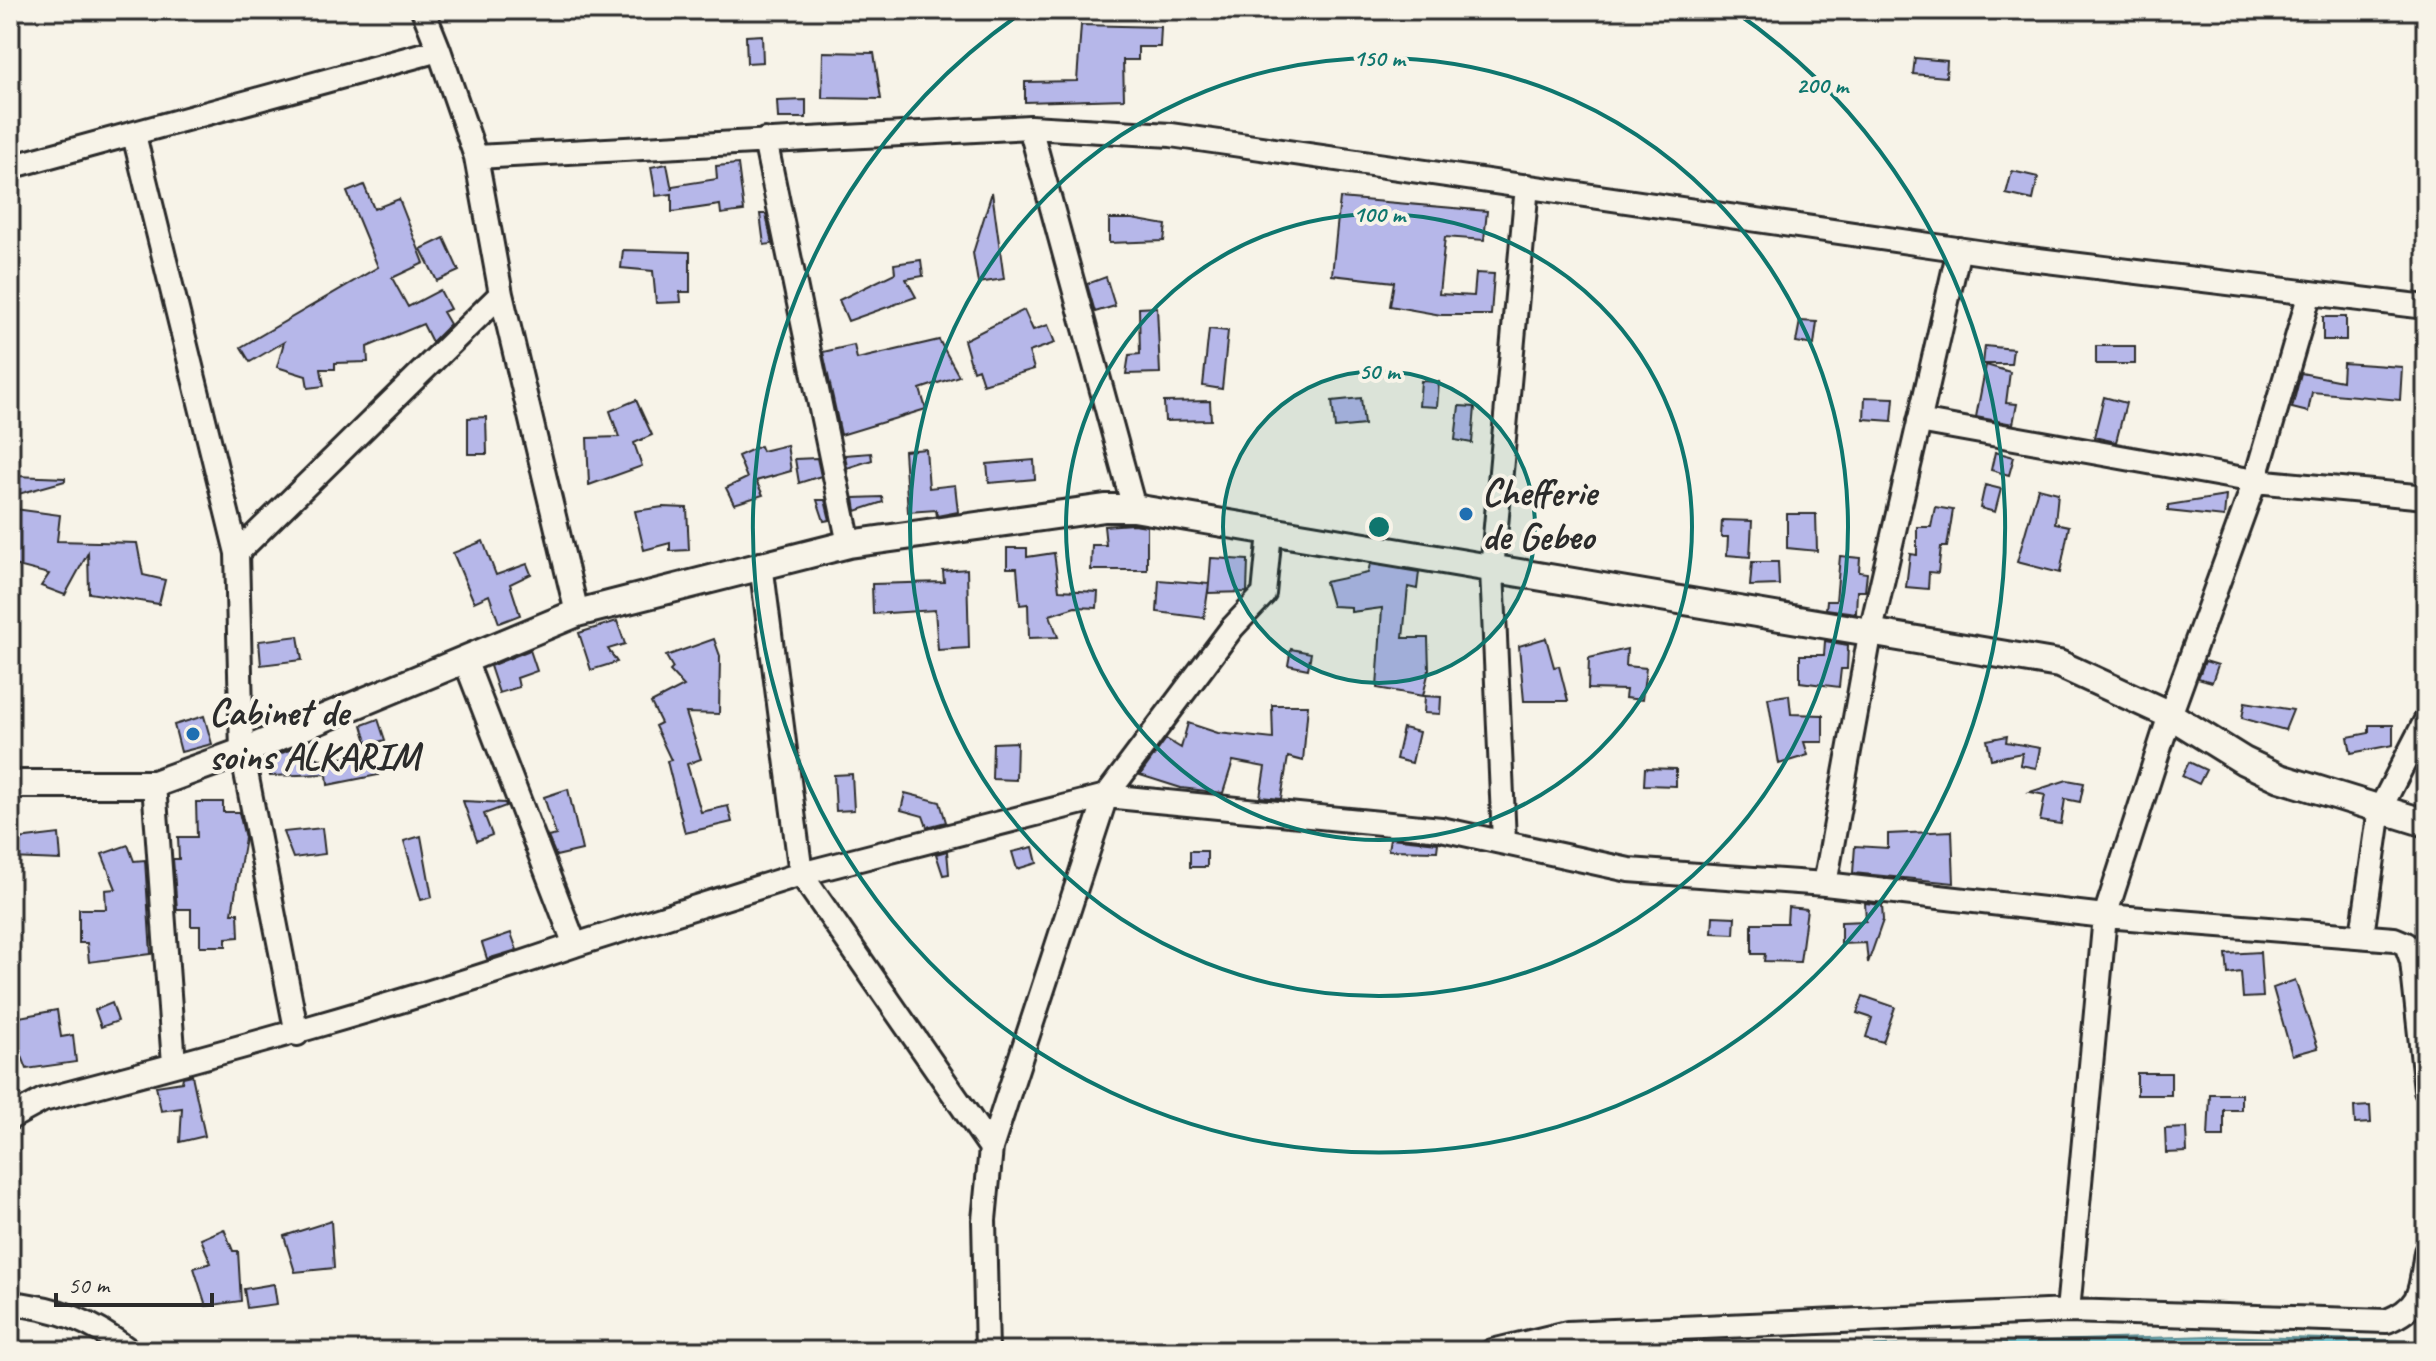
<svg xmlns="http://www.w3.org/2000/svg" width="2436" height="1361" font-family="Caveat,sans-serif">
<rect width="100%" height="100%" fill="#f7f3e8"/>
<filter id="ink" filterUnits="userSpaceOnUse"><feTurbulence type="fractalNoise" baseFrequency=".0125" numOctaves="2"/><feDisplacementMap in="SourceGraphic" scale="16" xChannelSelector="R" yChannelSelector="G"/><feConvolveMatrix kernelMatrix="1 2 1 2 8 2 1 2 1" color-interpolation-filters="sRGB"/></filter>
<g filter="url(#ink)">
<path fill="#7bccd7" stroke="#5b8c92" stroke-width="2" d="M2211,1336L2411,1341L2426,1342V1351H1720Z"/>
<path fill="#b6b7e9" stroke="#2b2b2b" stroke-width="2" d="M1081,25L1161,27L1160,47H1138V60H1123L1124,99L1025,102V82L1077,81Z
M762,35L763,62L747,63L746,36Z
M823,52L874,53L881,99L822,98Z
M1915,58L1947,61L1946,77L1913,74Z
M806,100V118H778L777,101Z
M667,164L672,190V186L717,179L716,166L738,164L744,211L721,214L720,205L672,212V194L656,196L651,167Z
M2012,171L2038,177L2033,200L2006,194Z
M364,185L374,209L399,199L424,263L392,278L408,307L440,290L450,309L443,312L450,324L432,342L423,324L367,347L368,362L335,363V369H321L324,386L308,388L306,376L277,367L284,342L250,362L241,347L378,267L347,192Z
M992,192L1004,279L978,283L973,253Z
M1340,198L1487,211L1484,240L1445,237L1439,294L1474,296L1476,273L1494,274L1491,315H1441L1390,306L1394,282L1332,275Z
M760,214H766L772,244L764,245Z
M1109,219H1132L1166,225L1164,241L1109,243Z
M444,238L459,271L437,281L421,249Z
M623,250L690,252V292H680L681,302L656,303L653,271L621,268Z
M921,260L923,276L906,279L916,297L848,321L839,300L895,273L894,264Z
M1106,277L1115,306L1095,312L1087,284Z
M1157,307L1160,373L1126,374L1129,355L1140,354L1139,308Z
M1024,310L1033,330L1048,325L1055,343L1029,352L1034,369L983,384L978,369L973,371L964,340Z
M2323,317H2346V340H2323Z
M1800,321L1817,322L1814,345L1796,342Z
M1209,329L1228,331L1222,389L1203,386Z
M939,340L959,376L920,389L926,409L841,435L823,352L854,345L857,359Z
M1985,346L2013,349L2011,364H1983Z
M2096,346H2135V364H2096Z
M2343,363L2402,367L2400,400L2312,392L2308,412L2292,408L2301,373L2342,381Z
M1986,365L2010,372L2006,403L2017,404L2013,424L1976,417Z
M1421,381L1439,382L1437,407L1419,406Z
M1865,397L1894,398L1892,421L1864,419Z
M2104,397L2126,403L2116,442L2094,437Z
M1361,398L1364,425L1335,428L1332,401Z
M636,400L652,435L634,443L642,466L589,485L587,438L619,437L610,411Z
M1210,401L1211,420L1165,421L1164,402Z
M1459,406L1475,407L1472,443L1455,440Z
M486,417L487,454H468V418Z
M787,445L791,471L756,481L763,495L734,504L726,488L747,478L738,456L760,446L762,451Z
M926,449L929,488L955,485L958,512L937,516L936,510L908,512L904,451Z
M1995,452L2014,457L2009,475L1991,470Z
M871,453L872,460L847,468L845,455Z
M817,458L821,476L799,483L795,459Z
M1034,460L1035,479L989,483L987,464Z
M15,476L65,478V481L15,495Z
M1985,485L2001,489L1995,512L1980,508Z
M2038,488L2058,493L2055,523L2069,526L2060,573L2017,562Z
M2226,496L2224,517L2168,511V505Z
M882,497L883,502L856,511L854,498Z
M817,500H825L830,520L824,521Z
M663,507L687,508L689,550L670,551V543L644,550L635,511Z
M1935,507L1953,510L1947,547H1941L1938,573L1929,572L1928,589L1906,587L1910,554L1917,555V527H1931Z
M15,509L60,515L57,541L137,543L143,575L165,580L159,604L89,593L88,553L65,595L41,586L49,574L10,564V533L15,534Z
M1787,514H1816L1817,551L1787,548Z
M1722,520L1752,521L1750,557L1727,555L1728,537H1721Z
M1133,524L1147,526V570H1091L1092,545H1106L1104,526Z
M483,541L496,575L527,564L531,574L510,584L520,615L499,623L489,595L474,602L453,553Z
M1007,548H1027V557L1054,553L1059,590L1098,592L1097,608L1075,607L1050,615L1058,637L1029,638L1028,604L1020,605L1017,568H1007Z
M1840,556L1860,558L1859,572L1867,573L1865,591H1857L1856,613L1826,609L1827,601H1836Z
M1211,558L1248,560L1247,592L1208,593L1209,584L1204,618L1157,612L1159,580L1209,584Z
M1752,562H1778L1779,585L1750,586Z
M1370,564L1419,572L1417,589L1408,587L1403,638H1428L1429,670L1423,696L1377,688L1382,608L1351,612V607L1332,606L1325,582L1368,573Z
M967,569L969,648L938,650L935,610L873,614L872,584L944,582L943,571Z
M617,621L625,644L608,649L617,662L591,670L579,633Z
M298,636L302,660L261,665L259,641Z
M1546,638L1554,667L1559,666L1568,701H1524L1519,646Z
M714,639L720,656L719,714L686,713L701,759L687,764L701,812L728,806L732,822L685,833L667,761L671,760L655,726L661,723L651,703L684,686L670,671L673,668L666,656Z
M1825,641L1848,645L1847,669H1841L1839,687L1800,682V655H1824Z
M1291,649L1311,653L1308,669L1288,665Z
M1627,649L1626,666L1646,668L1642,700L1625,698L1626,690L1588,689L1589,658Z
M530,650L537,671L517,678L519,687L499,693L490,666Z
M2205,661L2218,665L2212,682L2198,678Z
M1789,695L1791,714L1823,715V742H1804L1808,755L1779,764L1768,698Z
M1425,696L1441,697L1440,714L1424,713Z
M2245,702L2293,710L2285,730L2242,718Z
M1272,705H1308L1303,761L1288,757L1281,799L1260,797L1265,767L1233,761L1223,793L1181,788L1140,775L1166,739L1181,748L1188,723L1218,733L1273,739Z
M204,716L212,744L181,752L174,725Z
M378,719L385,740L368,745L362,725Z
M2369,725H2393V745L2351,753L2348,737L2369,733Z
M1403,728L1419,732L1412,763L1396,759Z
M2007,736L2006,742L2040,748L2036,768L2020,765L2022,753L1991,759L1987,740Z
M309,742L315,757L320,759L372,756L378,775L328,785L327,774L270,776L267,759Z
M1017,742L1016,780L992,779L993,743Z
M2189,762L2206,770L2199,784L2182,776Z
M1645,768L1676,769V786L1644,785Z
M852,774L854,810L836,811L834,775Z
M2067,780L2084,783L2080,802L2065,799L2061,824L2040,821L2045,795L2030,792Z
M568,789L582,850L556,856L548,837L556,835L544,797Z
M905,793L940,802L946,822L927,827L923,816L901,810Z
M463,801L505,803L506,806L484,814L492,835L477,841Z
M196,802H223V812H239L245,838L232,913H238L239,937L226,938V946H200V926H191V909H177L173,859H179L178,837H197Z
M322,828L325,854L293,858L283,832Z
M1952,831L1954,883L1853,873L1855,846L1888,848V834Z
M59,834L61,860L10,858V840Z
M421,836L432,897L421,900L404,841Z
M1390,838L1438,843L1437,851L1388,850Z
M128,845L134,861L145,860L151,954L89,962L87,943H79V909H106L105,890L116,889L102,854Z
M1033,847L1037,863L1017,869L1012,852Z
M947,851L949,874L943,875L936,854Z
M1190,851H1207V867H1190Z
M1865,903L1882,905L1883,920L1868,963L1866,943L1841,944V922L1866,921Z
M1788,907L1807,909L1800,962L1764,961L1765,954H1752V923H1787Z
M1713,916L1735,917L1734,934L1712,933Z
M511,933L517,950L487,959L482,943Z
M2260,952L2263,997L2243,998L2241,972L2228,974L2226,954Z
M2295,980L2318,1048L2292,1055L2273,988Z
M1863,996L1895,1007L1883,1042L1866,1037L1872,1018L1857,1013Z
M112,1003L118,1021L101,1027L95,1010Z
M57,1010L61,1037L73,1035L76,1062L27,1069L16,1041L14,1018Z
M2137,1073H2171V1095H2137Z
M192,1075L205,1136L180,1142L182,1108L161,1111L156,1086L182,1082L183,1077Z
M2210,1094H2241V1110H2224V1137H2208Z
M2370,1106L2371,1123L2355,1124L2354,1107Z
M2186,1128L2187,1152L2166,1153L2165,1129Z
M331,1221L334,1268L295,1272L284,1236Z
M224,1229L233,1251H238L241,1301L206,1306L194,1268L211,1263L201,1239Z
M274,1284L277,1304L247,1308L244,1289Z"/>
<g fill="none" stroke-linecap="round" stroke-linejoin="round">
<defs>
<path id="minor" d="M423,10L439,50
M1030,127L1134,508
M134,135L237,553L242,752L297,1034
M765,140L849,544
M476,157L1030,127L1171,135L2005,256L2426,307
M10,167L439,50L476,157L501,294L237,553
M501,294L577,613
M1919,421L2255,481L2310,293
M2426,497L2255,481L2170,715L2105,916L2068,1311L2387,1321C2424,1306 2420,1288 2426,1252
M761,564L801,874L1106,796L1441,829L1629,870L1825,884L1870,635L1959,249
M154,784L174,1064
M1504,841L1492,570L1527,186
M1825,884L2105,916L2394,939L2406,944L2412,961L2426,1090
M2362,935L2380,809L2426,720
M575,945L801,874L991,1148L984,1220L987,1351
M10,1118L43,1100C222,1053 400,1005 575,945L465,660
M991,1148L1106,796L1232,628L1264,594L1270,532
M10,1303C59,1308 91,1321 130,1351
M1492,1351L1567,1333L2068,1311"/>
<path id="tertiary" d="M10,784H154L242,752L577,613L849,544L1105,508H1134L2059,664L2170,715L2244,761L2280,778L2426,823"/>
</defs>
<use href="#minor" stroke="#2b2b2b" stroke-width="28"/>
<use href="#tertiary" stroke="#2b2b2b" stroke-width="32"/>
<use href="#minor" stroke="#f7f3e8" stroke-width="22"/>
<use href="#tertiary" stroke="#f7f3e8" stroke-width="26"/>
</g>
</g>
<circle cx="1379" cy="527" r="156" fill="#0f766e" fill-opacity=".12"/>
<g fill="none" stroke="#0f766e" stroke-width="4">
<circle cx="1379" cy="527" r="156"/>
<circle cx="1379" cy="527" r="313"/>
<circle cx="1379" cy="527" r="469"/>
<path d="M1734 11A626 626 0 1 1 1024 11"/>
</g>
<g fill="#1f6fb2" stroke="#f7f3e8" stroke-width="3">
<circle cx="1466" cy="514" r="8"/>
<circle cx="193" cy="734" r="8"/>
</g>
<g text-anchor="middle" stroke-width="8" stroke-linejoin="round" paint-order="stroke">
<g font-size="38" font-weight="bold" fill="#2b2b2b" stroke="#f7f3e8" text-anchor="start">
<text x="1482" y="505">Chefferie<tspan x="1482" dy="44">de Gebeo</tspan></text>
<text x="209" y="725">Cabinet de<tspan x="209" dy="44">soins ALKARIM</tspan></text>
</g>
</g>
<circle cx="1379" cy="527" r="12" fill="#0f766e" stroke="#f7f3e8" stroke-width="4"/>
<g font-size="24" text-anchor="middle" font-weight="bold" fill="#0f766e" stroke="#f7f3e8" stroke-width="8" stroke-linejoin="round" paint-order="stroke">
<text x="1379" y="66">150 m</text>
<text x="1822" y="93">200 m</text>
<text x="1379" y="222">100 m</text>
<text x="1379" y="379">50 m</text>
</g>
<rect width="2436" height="1361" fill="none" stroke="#f7f3e8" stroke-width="40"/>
<rect x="20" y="20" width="2396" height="1321" fill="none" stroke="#2b2b2b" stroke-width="3" filter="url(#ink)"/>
<path d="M56 1293v12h156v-12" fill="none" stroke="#2b2b2b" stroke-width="4"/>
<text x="68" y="1293" font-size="24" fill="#2b2b2b" stroke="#f7f3e8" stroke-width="6" paint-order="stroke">50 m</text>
</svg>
